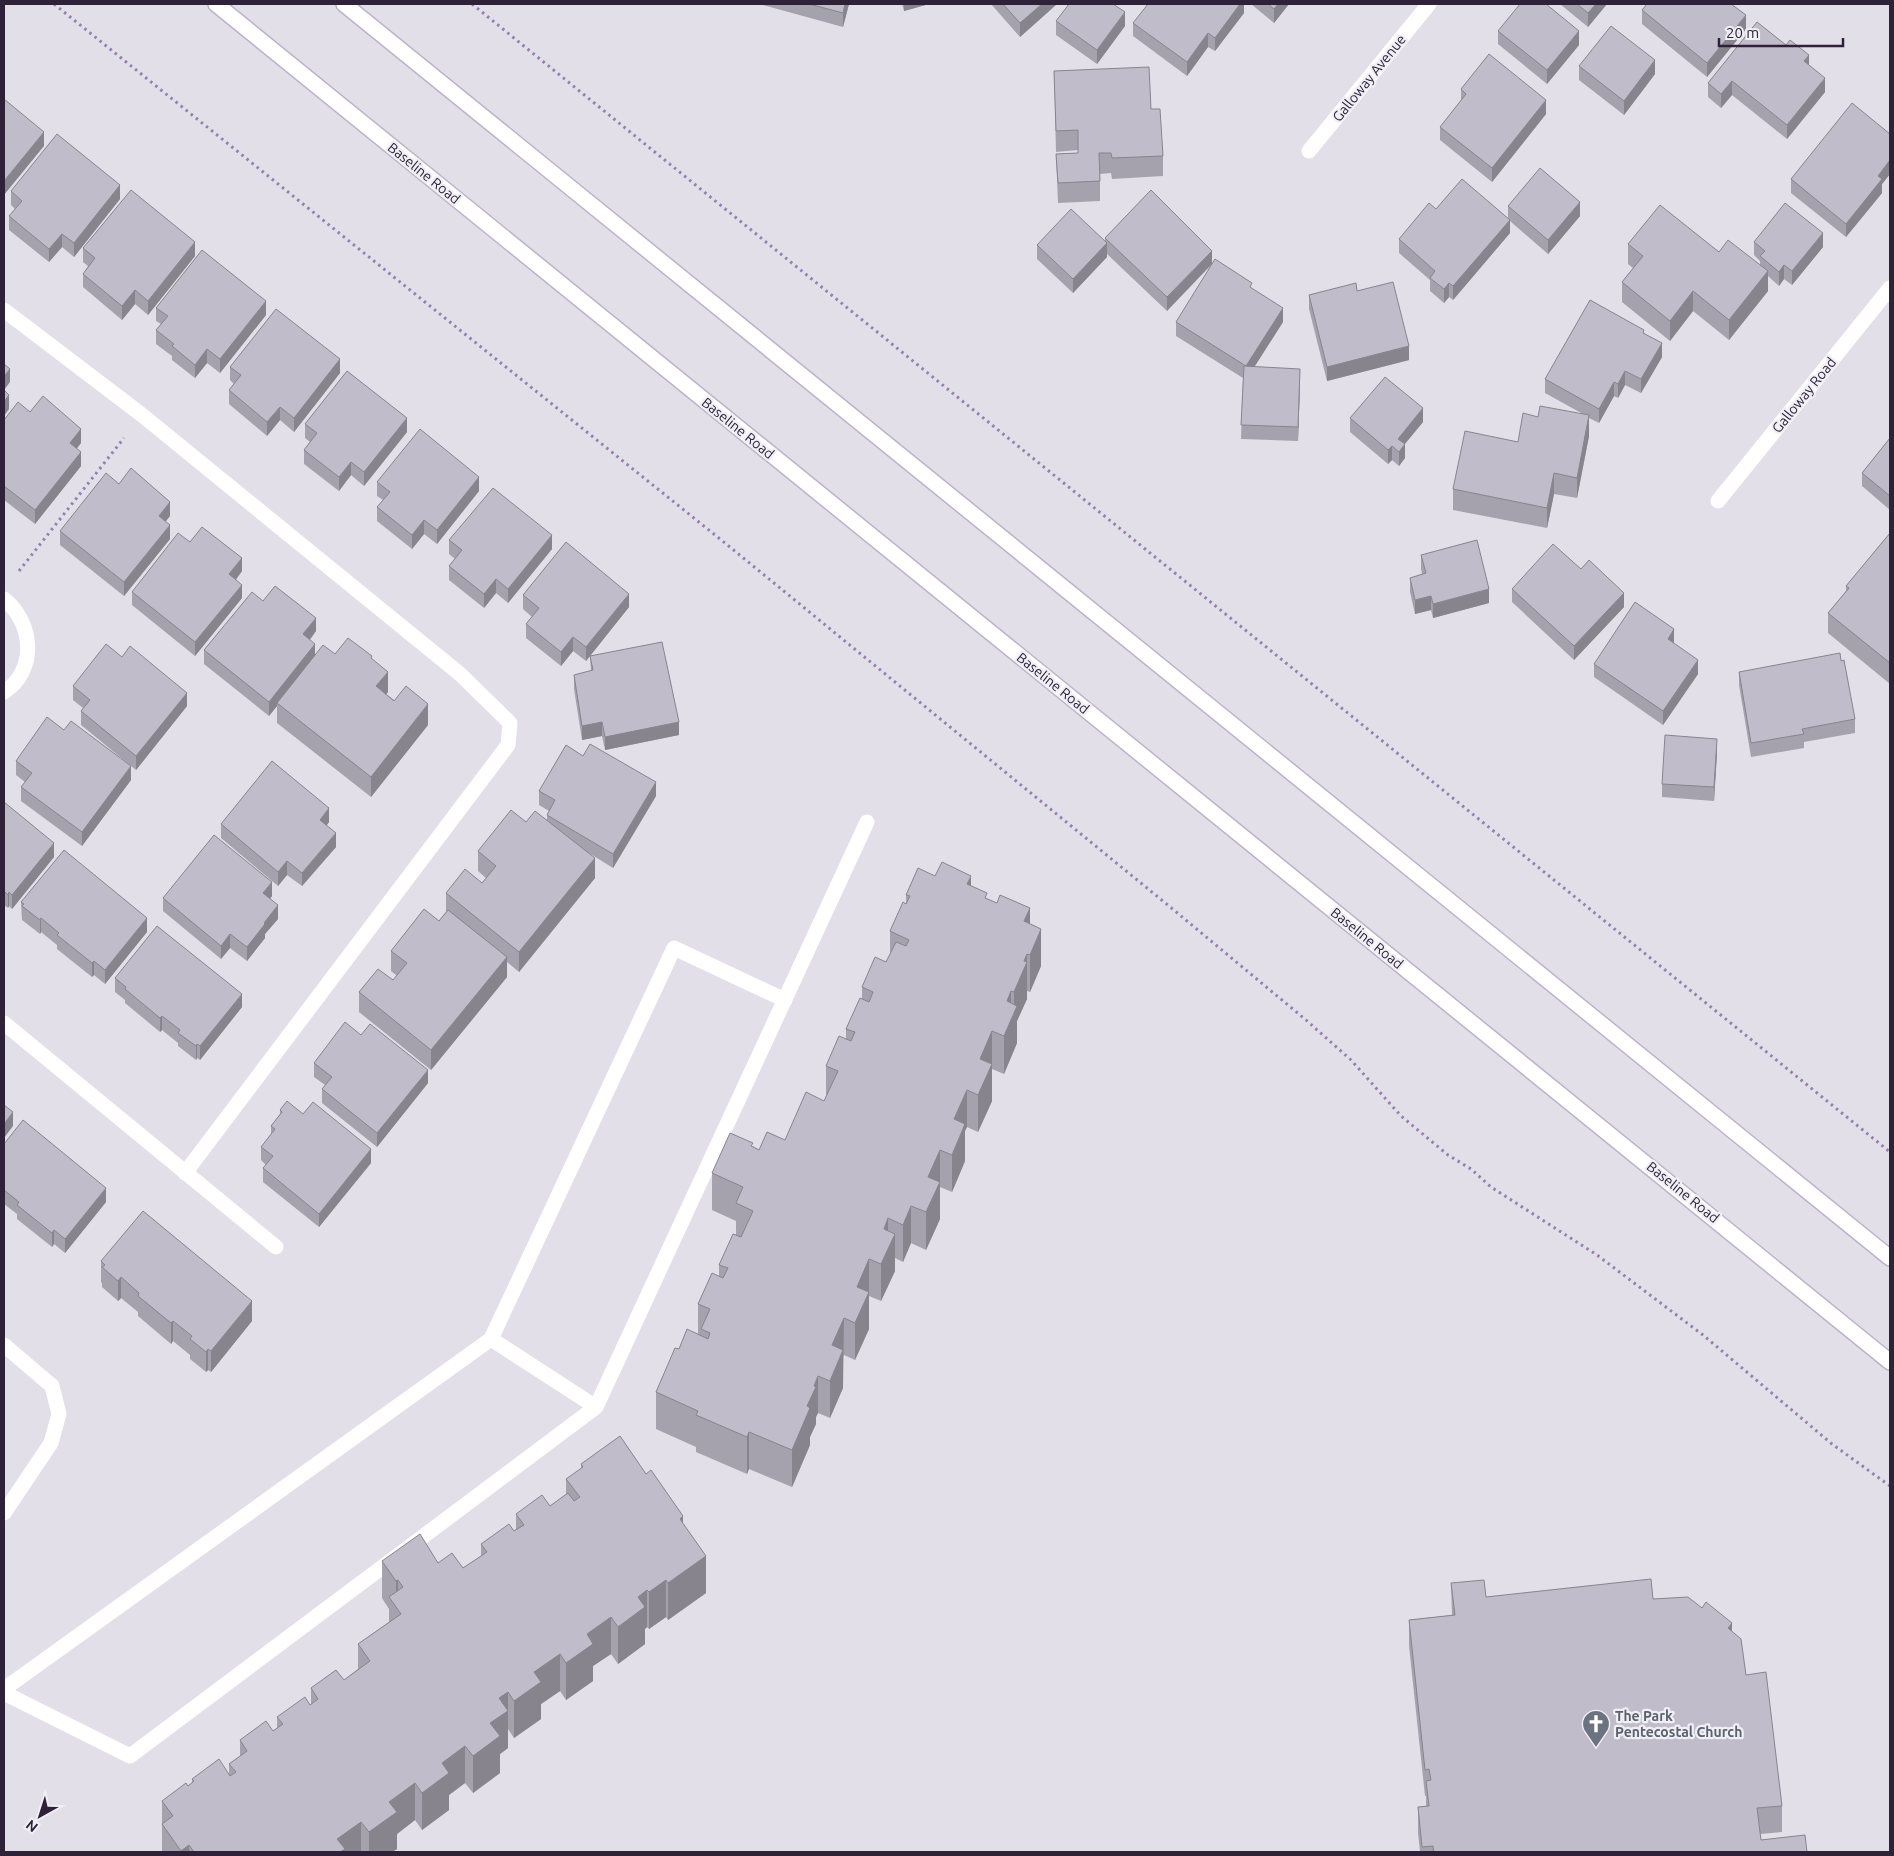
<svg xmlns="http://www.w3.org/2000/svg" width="1894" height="1856" font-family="Ubuntu,sans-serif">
<rect width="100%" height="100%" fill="#e3dfe9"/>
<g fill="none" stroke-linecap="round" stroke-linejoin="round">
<defs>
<path id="secondary" d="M216,4L1890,1362
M344,4L1890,1258"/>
</defs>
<use href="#secondary" stroke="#bcb3c8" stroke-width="18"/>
<path stroke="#9582aa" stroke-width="3" stroke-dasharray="2.5 4" stroke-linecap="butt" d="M54,4L725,543L1169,906L1306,1020L1351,1060L1401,1116L1448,1155L1471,1169L1491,1187L1597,1255L1703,1335L1832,1444L1890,1486
M472,4L1890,1152
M19,571L124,438"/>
<path stroke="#fff" stroke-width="15" d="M4,310L142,415L460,674L510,723L508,745L185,1173
M4,599C33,622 38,670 4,692
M4,1023L276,1247
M596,1407L491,1339L674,948L785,1000
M4,1689L491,1339
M4,1693L130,1756L596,1407L867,822"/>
<path stroke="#fff" stroke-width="15" d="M1309,151L1429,4
M1718,501L1890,288
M4,1345L52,1386L59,1414L51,1443L4,1513"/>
<use href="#secondary" stroke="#fff" stroke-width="15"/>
</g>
<path fill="#a6a2ad" d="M759,4H849L843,27Z
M902,4H929L904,11Z
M991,4H1057L1020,37Z
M1244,4V13L1215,51L1208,47L1187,76L1133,36V23Z
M1251,4H1289L1274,23Z
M1560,4H1607L1588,27Z
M1642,10L1746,29L1707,77L1642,24Z
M1056,21L1125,26L1097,64L1056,35Z
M1498,31L1579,45L1547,84L1498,44Z
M1809,65L1825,92L1787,139L1732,95L1721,108L1708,97V83Z
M1579,66L1655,74L1624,115L1579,80Z
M1054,71L1151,109L1163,156V176L1112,179L1111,173L1100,174V201L1058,203L1056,154L1078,153V150L1056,152Z
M1461,89L1546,114L1492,182L1440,140V127L1461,101Z
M1890,134V174L1882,184V193L1846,237L1791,193V179Z
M11,191L120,199L74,257L62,247L49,262L9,230V216L15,209L11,205Z
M1508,206L1580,216L1548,254L1510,221V233L1453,300L1449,297L1444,303L1430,291V280L1399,253V239L1436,209L1508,218Z
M1105,238L1212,251L1167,311L1107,254V257L1073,293L1037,259V245L1105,241Z
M1754,242L1823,247L1792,285L1784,279L1779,286L1768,276V291L1729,340L1693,311L1670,341L1622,302V282L1633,268L1628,264V244L1719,252L1760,265V261L1754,255Z
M83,248L195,256L148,315L135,304L122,320L83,287V274L88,266L83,262Z
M1252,289L1283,322L1254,367L1300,383L1298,441L1241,439L1243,378L1176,336V322Z
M1357,291L1409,360L1327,381L1309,309V295Z
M156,308L266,315L220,373L207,363L195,378L172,360V356L156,344V330L161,324L156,321Z
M1644,333L1662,357L1641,393L1625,385L1618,398L1614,396L1599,423L1589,418V436L1577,498L1554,494L1547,528L1453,510V489L1518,442L1538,417L1583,414L1545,393V379Z
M230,367L340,373L294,432L280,420L267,436L229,404V390L234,384L230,380Z
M30,412L81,443L77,448L81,466L35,524L4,500V420Z
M1350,418L1423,422L1405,444V458L1399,466L1392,460L1388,464L1350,432Z
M305,424L407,432L364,486L351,475L339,491L304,464V450L310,442L305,438Z
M1890,438V510L1862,486V473Z
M377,482L479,491L437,544L424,534L412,549L377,521V507L383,500L377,496Z
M119,484L170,516L165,521L170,539L124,596L60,545V531Z
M1890,533V684L1828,633V613L1846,591V586Z
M449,540L552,549L508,603L496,593L484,608L449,580V566L455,559L449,554Z
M190,542L242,571L236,580L242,598L195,656L132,605V592Z
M1421,555L1489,603L1433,618L1431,610L1415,614L1410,592V578L1422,574L1421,569Z
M1581,569L1624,607L1574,660L1512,602V589Z
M523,595L629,607L586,661L573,651L561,666L526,638V624L532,617L523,609Z
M263,601L316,631L310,640L315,654H335L372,659L388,692L386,694L428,725L371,797L277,723V706L269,716L204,664V650Z
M590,656L679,735L605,750L602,736L582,740L574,689V675L591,671Z
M122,657L187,706L136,770L81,725V711L83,708L73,700V686Z
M1841,661L1855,719V733L1804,742V748L1751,757L1739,685V672Z
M1594,664L1698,674L1663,725L1594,677Z
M1717,753L1714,801L1662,797V784Z
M583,756L656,796L613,868L589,853L595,878L519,972L507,962V977L431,1070L359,1012V992L393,980L397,976L391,971V951L439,921L446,912V893L482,883L486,878L478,871V851L526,822L547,820V815L549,811L539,805V791Z
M16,761L131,780L82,846L21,801V787L25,782L16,775Z
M4,802L54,857L12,909L9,906L8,908L4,905Z
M329,822L327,825L336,847L302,886L287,875L278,886L221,838V824Z
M935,876L971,886L987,899L1030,924L1041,966L1030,992L1027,991V999L1017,1021V1043L1004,1074L992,1069V1101L978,1132L967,1127L965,1131V1161L952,1192L940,1187V1219L926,1250L911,1243L903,1262L895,1258V1271L881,1301L869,1296V1329L855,1360L844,1355L843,1357V1388L830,1418L818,1413L816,1417V1424L810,1437V1445L792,1487L749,1469L747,1474L696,1452V1447L656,1429V1392L679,1349L698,1334V1304L719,1277V1265L736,1235V1221L712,1210V1173L753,1146L759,1150L785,1140L824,1101L826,1098V1066L846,1039V1029L862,999V987L886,962L890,955V931L906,904V895Z
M272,896L270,899L278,919L265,934V938L247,961L230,948L221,959L163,911V898Z
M21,902L147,932L105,984L94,975L92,977L57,949V945L41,932L40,934L22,920Z
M115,978L242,1007L200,1060L197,1058L196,1060L178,1046V1043L162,1030L160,1032L125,1003V1000L115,992Z
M314,1063L428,1083L377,1147L322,1103V1089L325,1085L314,1077Z
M280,1110L303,1114L371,1163L319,1227L263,1182V1168L266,1165L261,1160V1147L271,1134V1126L280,1114Z
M4,1144L106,1202L65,1253L54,1244L52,1247L17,1219V1214L4,1204Z
M101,1261L252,1321L211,1372L208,1370L206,1372L190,1359V1355L173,1341L171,1344L138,1316V1312L121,1298L118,1301L102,1287V1283L101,1282Z
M581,1464L646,1474L683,1524L706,1593L668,1620L666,1617L649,1629L647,1627L645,1629V1644L618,1664L611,1654L593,1666V1681L566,1700L560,1691L541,1704V1719L514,1738L508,1729V1748L500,1754V1773L473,1793L465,1783L449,1795V1810L422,1830L415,1820L397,1834V1849L392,1852H162V1801L192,1783V1779L229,1775V1764L240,1756V1740L273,1731L277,1728V1717L311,1704V1688L344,1680L358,1669V1644L389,1622V1609L382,1598V1561L438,1563L463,1568L481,1556V1544L514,1531L516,1529V1514L550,1506L566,1494V1479L581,1469Z
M1451,1583L1486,1597L1653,1599L1732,1631L1746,1675L1782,1806V1832L1760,1834L1761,1840L1807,1852H1420L1418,1833V1807L1426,1806V1796H1425L1409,1646V1620L1452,1615Z"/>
<path fill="#87848d" d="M845,4H849L843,27V13Z
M904,4H929L904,11Z
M1042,4H1057L1020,37V23Z
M1240,4H1244V13L1215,51V38Z
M1278,4H1289L1274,23V9Z
M1596,4H1607L1588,27V13Z
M1125,12V26L1097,64V50Z
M1746,15V29L1707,77V63Z
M1579,31V45L1547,84V70Z
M1208,33V47L1187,76V62Z
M1809,55V69L1804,61Z
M1655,60V74L1624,115V101Z
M1825,78V92L1787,139V125Z
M1732,81V95L1721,108V94Z
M1546,100V114L1492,182V168Z
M44,132V146L4,195V181Z
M1890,160V174L1882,184V193L1846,237V224L1878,176Z
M120,185V199L74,257V243Z
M1580,202V216L1548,254V240Z
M1510,220V233L1453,300V286Z
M1823,233V247L1792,285V271Z
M62,234V247L49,262V249Z
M195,242V256L148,315V301Z
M1107,243V257L1073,293V279Z
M1212,251V264L1167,311V297Z
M1784,265V279L1779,286V272Z
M1768,271V291L1729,340V320Z
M1449,283V297L1444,303V289Z
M135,290V304L122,320V306Z
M1693,291V311L1670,341V321Z
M266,301V315L220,373V359Z
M1283,308V322L1246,380V366Z
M1662,343V357L1641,393V379Z
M1409,346V360L1327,381V367Z
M207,349V363L195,378V365Z
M340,359V373L294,432V418Z
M10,369V382L4,390V376Z
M1300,369V383L1298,441V427Z
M1625,371V385L1618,398V384Z
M1614,382V396L1599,423V409Z
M9,395V409L4,416V402Z
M280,407V420L267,436V422Z
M1423,408V422L1398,452V439Z
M1589,415V436L1577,498V478Z
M407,418V432L364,486V472Z
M81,429V443L70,457V443Z
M1405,444V458L1399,466V452Z
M1392,446V460L1388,464V450Z
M81,452V466L35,524V510Z
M351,462V475L339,491V477Z
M1554,473V494L1547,528V508Z
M479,477V491L437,544V530Z
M170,502V516L159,530V516Z
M424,520V534L412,549V535Z
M170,525V539L124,596V582Z
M552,535V549L508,603V589Z
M242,558V571L229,588V574Z
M496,579V593L484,608V594Z
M242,585V598L195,656V642Z
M1489,589V603L1433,618V604Z
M1624,593V607L1574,660V646Z
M629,594V607L586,661V647Z
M1431,596V610L1415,614V600Z
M316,618V631L303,648V634Z
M1674,629V643L1668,653V639Z
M573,637V651L561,666V652Z
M315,644V658L277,703V706L269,716V702Z
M1698,660V674L1663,725V711Z
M388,672V692L376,707V686Z
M187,693V706L136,770V756Z
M428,704V725L371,797V777Z
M602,722V736L582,740V726Z
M679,722V735L605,750V737Z
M1717,739V753L1714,801V787Z
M131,766V780L82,846V832Z
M656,782V796L613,868V854Z
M329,808V822L320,834V820Z
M336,833V847L302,886V873Z
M54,843V857L12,909V895Z
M595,858V878L519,972V952Z
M287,861V875L278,886V872Z
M971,876V913L967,884Z
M272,882V896L263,907V893Z
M9,892V906L8,908V895Z
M278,905V919L265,934V938L247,961V947L264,923Z
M1030,908V945L1024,921Z
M41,918V932L40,934V920Z
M147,918V932L105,984V970Z
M1041,929V966L1030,992V955Z
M230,934V948L221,959V946Z
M1027,954V999L1017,1021V1043L1004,1074V1036L1007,1001L1011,991V1020L1014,1015V992Z
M507,957V977L431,1070V1050Z
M94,961V975L92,977V963Z
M242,994V1007L200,1060V1046Z
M162,1016V1030L160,1032V1018Z
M992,1031V1101L978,1132V1095L980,1059Z
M197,1044V1058L196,1060V1046Z
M428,1070V1083L377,1147V1133Z
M967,1090V1127L965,1131V1161L952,1192V1155L954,1119Z
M13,1112V1126L4,1138V1124Z
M371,1149V1163L319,1227V1214Z
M940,1150V1219L926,1250V1212L928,1177Z
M106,1188V1202L65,1253V1239Z
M911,1206V1243L903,1262V1225Z
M888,1218V1249L895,1234V1271L881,1301V1264L884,1229Z
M54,1230V1244L52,1247V1233Z
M869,1259V1329L855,1360V1323L857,1287Z
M121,1277V1298L118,1301V1281Z
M252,1301V1321L211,1372V1351Z
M844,1318L843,1388L830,1418V1381L832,1345Z
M173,1321V1341L171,1344V1323Z
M208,1349V1370L206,1372V1352Z
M818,1376V1413L816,1417V1424L810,1437V1445L792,1487V1450L814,1386Z
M749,1432V1469L747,1474V1437Z
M683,1516V1553L680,1519Z
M706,1556V1593L668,1620V1583Z
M398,1580V1609L396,1606V1581Z
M666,1580V1617L649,1629V1592Z
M647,1590V1627L645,1629V1644L618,1664V1627L638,1597Z
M611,1617V1654L593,1666V1681L566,1700V1663L587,1634Z
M1732,1623V1649L1728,1628Z
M560,1654V1691L541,1704V1719L514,1738V1701L534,1672Z
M508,1692V1748L500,1754V1773L473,1793V1756L490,1723L499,1698Z
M465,1746V1783L449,1795V1810L422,1830V1793L442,1763Z
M415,1783V1820L397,1834V1849L392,1852H369V1832L389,1802Z
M361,1822V1852H337V1839Z
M189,1845V1852H181V1851Z"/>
<path fill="#c1bcc9" stroke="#87848d" d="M809,4H845L843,13Z
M1003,4H1042L1020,23Z
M1069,4H1113L1125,12L1097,50L1056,21Z
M1148,4H1240L1215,38L1208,33L1187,62L1133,23Z
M1268,4H1278L1274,9Z
M1520,4H1546L1579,31L1547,70L1498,31Z
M1577,4H1596L1588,13Z
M1647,4H1731L1746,15L1707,63L1642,10Z
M1757,22L1786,45L1790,40L1809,55L1804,61L1825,78L1787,125L1732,81L1721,94L1708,83Z
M1611,26L1655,60L1624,101L1579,66Z
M1489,54L1546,100L1492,168L1440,127L1466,94L1461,89Z
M1149,67L1151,109H1160L1163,156L1112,158L1111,153H1099L1100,181L1058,183L1056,154L1078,153V130L1056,131L1054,71Z
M4,99L44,132L4,181Z
M1852,103L1890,134V160L1878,176L1882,179L1846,224L1791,179Z
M57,134L120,185L74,243L62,234L49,249L9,216L22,201L11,191Z
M1540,168L1580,202L1548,240L1508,206Z
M1462,179L1510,220L1453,286L1449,283L1444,289L1430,278L1435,271L1399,239L1429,203L1436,209Z
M131,190L195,242L148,301L135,290L122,306L83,274L95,258L83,248Z
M1151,190L1212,251L1167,297L1105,238Z
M1785,203L1823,233L1792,271L1784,265L1779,272L1760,256L1765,251L1754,242Z
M1660,205L1719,252L1728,240L1768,271L1729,320L1693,291L1670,321L1622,282L1643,256L1628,244Z
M1071,209L1107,243L1073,279L1037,245Z
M202,250L266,301L220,359L207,349L195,365L172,346L174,344L156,330L168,316L156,308Z
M1215,259L1252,283L1250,287L1283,308L1246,366L1176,322Z
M1393,282L1409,346L1327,367L1309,295L1356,283L1357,291Z
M1590,300L1644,330L1643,333L1662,343L1641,379L1625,371L1618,384L1614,382L1599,409L1545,379Z
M276,309L340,359L294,418L280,407L267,422L229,390L241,375L230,367Z
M4,364L10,369L4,376Z
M1244,366L1300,369L1298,427L1241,425Z
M347,371L407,418L364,472L351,462L339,477L304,450L317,433L305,424Z
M1385,377L1423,408L1398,439L1405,444L1399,452L1392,446L1388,450L1350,418Z
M4,390L9,395L4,402Z
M43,396L81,429L70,443L81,452L35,510L4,486V420L18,402L30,412Z
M1540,406L1589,415L1577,478L1554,473L1547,508L1453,489L1465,431L1518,442L1523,413L1538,417Z
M420,429L479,477L437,530L424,520L412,535L377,507L390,492L377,482Z
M1890,438V496L1862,473Z
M131,468L170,502L159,516L170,525L124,582L60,531L106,473L119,484Z
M493,488L552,535L508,589L496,579L484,594L449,566L462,550L449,540Z
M202,527L242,558L229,574L242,585L195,642L132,592L178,533L190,542Z
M1890,533V663L1828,613L1849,588L1846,586Z
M1477,540L1489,589L1433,604L1431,596L1415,600L1410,578L1426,573L1421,555Z
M566,542L629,594L586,647L573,637L561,652L526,624L539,608L523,595Z
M1553,544L1581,569L1589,560L1624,593L1574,646L1512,589Z
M275,586L316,618L303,634L315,644L269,702L204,650L252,592L263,601Z
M1635,602L1674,629L1668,639L1698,660L1663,711L1594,664Z
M348,638L372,656L371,658L388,672L376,686L394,701L406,686L428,704L371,777L277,703L323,645L335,654Z
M662,642L679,722L605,737L602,722L582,726L574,675L593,670L590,656Z
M106,644L122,657L130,646L187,693L136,756L81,711L90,700L73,686Z
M1840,653L1841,661L1844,660L1855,719L1802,729L1804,734L1751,743L1739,672Z
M47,717L64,730L71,721L131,766L82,832L21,787L32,773L16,761Z
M1665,735L1717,739L1714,787L1662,784Z
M590,744L656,782L613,854L547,815L555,800L539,791L566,745L583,756Z
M272,761L329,808L320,820L336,833L302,873L287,861L278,872L221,824Z
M4,802L54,843L12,895L9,892L8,895L4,891Z
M511,810L526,822L535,811L595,858L519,952L446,893L465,869L482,883L496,866L478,851Z
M214,835L272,882L263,893L278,905L264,923L265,924L247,947L230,934L221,946L163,898Z
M64,850L147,918L105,970L94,961L92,963L57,935L59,933L41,918L40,920L22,906L24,904L21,902Z
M942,862L971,876L967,884L987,893L985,898L997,903L1000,895L1030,908L1024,921L1041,929L1030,955L1027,954L1024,961L1027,962L1014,992L1011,991L1007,1001L1017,1006L1004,1036L992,1031L980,1059L992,1064L978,1095L967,1090L954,1119L965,1124L952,1155L940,1150L928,1177L940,1182L926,1212L911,1206L903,1225L888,1218L884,1229L895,1234L881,1264L869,1259L857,1287L869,1292L855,1323L844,1318L832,1345L843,1350L830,1381L818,1376L814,1386L816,1387L807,1406L810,1408L792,1450L749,1432L747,1437L696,1415L698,1411L656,1392L675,1348L679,1349L687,1329L708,1339L710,1333L701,1329L710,1309L698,1304L712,1273L723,1278L728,1268L719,1265L733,1234L741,1237L753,1211L736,1203L743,1187L712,1173L730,1133L753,1143L751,1146L759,1150L767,1132L785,1140L806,1092L824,1101L838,1071L826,1066L839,1036L851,1041L855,1032L846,1029L860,998L869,1002L873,992L862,987L875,957L886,962L896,942L906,946L909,940L890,931L903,902L906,904L910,896L906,895L918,868L935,876Z
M424,909L439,921L448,910L507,957L431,1050L359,992L378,969L393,980L407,963L391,951Z
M157,926L242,994L200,1046L197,1044L196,1046L178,1033L180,1030L162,1016L160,1018L125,989L126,987L115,978Z
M345,1022L361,1035L370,1024L428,1070L377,1133L322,1089L332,1077L314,1063Z
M287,1101L303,1114L313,1102L371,1149L319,1214L263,1168L273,1156L261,1147L275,1129L271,1126L282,1112L280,1110Z
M4,1105L13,1112L4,1124Z
M23,1120L106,1188L65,1239L54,1230L52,1233L17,1205L19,1202L4,1190V1144Z
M143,1211L252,1301L211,1351L208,1349L206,1352L190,1339L192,1336L173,1321L171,1323L138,1296L139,1293L121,1277L118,1281L102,1267L105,1265L101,1261Z
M620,1436L646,1474L651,1470L683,1516L680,1519L706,1556L668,1583L666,1580L649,1592L647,1590L638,1597L645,1607L618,1627L611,1617L587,1634L593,1644L566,1663L560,1654L534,1672L541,1682L514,1701L508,1692L499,1698L508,1711L490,1723L500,1736L473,1756L465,1746L442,1763L449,1773L422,1793L415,1783L389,1802L397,1812L369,1832L361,1822L337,1839L345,1849L340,1852H194L189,1845L181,1851L162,1824L173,1816L162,1801L186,1783L188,1786L194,1781L192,1779L219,1759L230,1776L236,1772L229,1764L247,1751L240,1740L266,1721L273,1731L283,1724L277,1717L305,1697L310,1705L318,1699L311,1688L336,1670L344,1680L370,1661L358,1644L401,1614L389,1597L403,1587L398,1580L396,1581L382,1561L420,1534L438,1563L452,1553L463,1568L487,1552L481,1544L509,1524L514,1531L524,1525L516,1514L542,1495L550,1506L568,1493L574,1501L580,1497L566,1479L583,1467L581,1464Z
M1651,1579L1653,1599L1688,1597L1702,1608L1706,1602L1732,1623L1728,1628L1741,1639L1746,1675L1766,1672L1782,1806L1757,1808L1761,1840L1805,1835L1807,1852H1434L1433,1846L1422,1847L1418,1807L1429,1806L1426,1781L1431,1780L1429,1769L1425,1770L1409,1620L1455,1615L1451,1583L1484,1580L1486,1597Z"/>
<defs>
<symbol id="church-pin" viewBox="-11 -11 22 30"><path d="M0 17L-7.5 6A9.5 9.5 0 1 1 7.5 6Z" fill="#6b7280" stroke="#f1eff6"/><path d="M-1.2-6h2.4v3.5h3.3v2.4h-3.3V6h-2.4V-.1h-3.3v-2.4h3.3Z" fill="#fff"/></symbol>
</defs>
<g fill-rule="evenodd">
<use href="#church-pin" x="1580" y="1708" width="32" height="43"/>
</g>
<g text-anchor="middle" stroke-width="4.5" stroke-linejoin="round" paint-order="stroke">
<g font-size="14" fill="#2d2237" stroke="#f1eff6">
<text transform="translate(1369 78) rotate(-51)" y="5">Galloway Avenue</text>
<text transform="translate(424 173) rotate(39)" y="5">Baseline Road</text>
<text transform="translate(1804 395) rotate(-51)" y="5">Galloway Road</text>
<text transform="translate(738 428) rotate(39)" y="5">Baseline Road</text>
<text transform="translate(1053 683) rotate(39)" y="5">Baseline Road</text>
<text transform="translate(1367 938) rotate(39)" y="5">Baseline Road</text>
<text transform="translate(1683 1192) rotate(39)" y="5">Baseline Road</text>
</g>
<g font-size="14" font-weight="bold" fill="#5b616d" stroke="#f1eff6" text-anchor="start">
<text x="1615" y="1721">The Park<tspan x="1615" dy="16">Pentecostal Church</tspan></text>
</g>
</g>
<rect width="1894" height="1856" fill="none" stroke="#2d2237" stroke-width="10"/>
<g transform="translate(40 1816) rotate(219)" stroke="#f1eff6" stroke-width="4" paint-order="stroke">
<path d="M0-4L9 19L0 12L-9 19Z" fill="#2d2237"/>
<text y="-8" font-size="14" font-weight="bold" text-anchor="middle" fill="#2d2237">N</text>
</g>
<path d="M1719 38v8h124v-8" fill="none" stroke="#2d2237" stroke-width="2.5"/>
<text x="1726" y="38" font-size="15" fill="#2d2237" stroke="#f1eff6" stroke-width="4" paint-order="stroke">20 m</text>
</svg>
